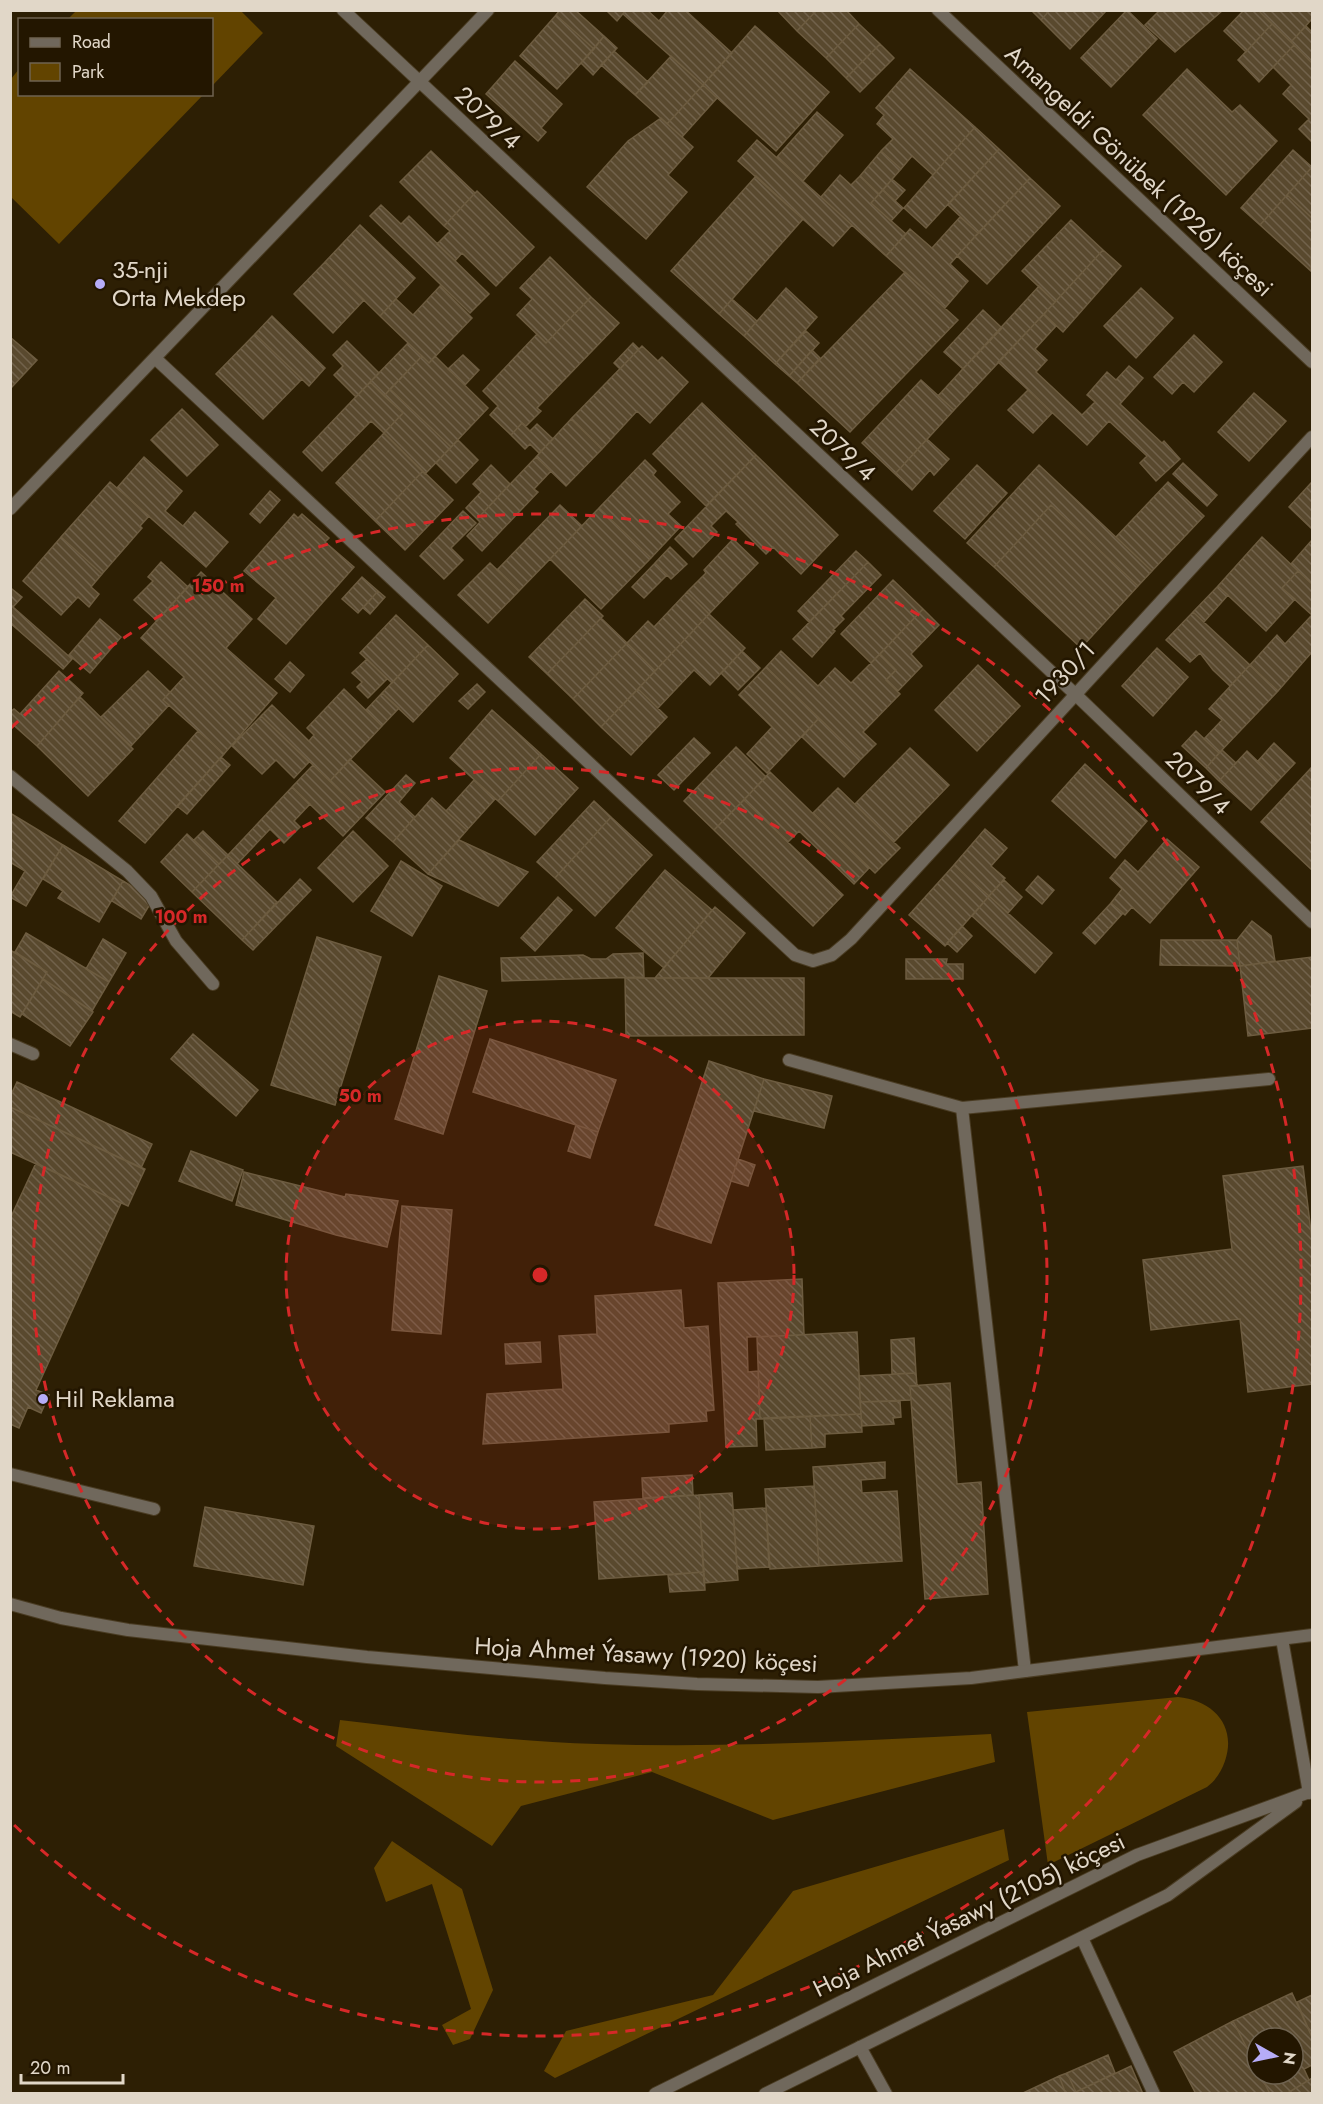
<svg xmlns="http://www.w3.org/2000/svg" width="1323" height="2104" font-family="Jost,sans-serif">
<defs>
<pattern id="building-back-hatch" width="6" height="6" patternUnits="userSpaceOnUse" patternTransform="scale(1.5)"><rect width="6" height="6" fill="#59492e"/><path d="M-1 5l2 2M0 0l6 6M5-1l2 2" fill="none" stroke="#71624b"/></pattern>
</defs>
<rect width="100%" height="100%" fill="#2d1f04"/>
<path fill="#624400" d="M76,11H241L263,33L212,86V20L68,19Z
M19,69L20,94L203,95L59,244L11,197V79Z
M1178,1697C1213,1700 1237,1726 1225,1761C1221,1772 1216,1780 1207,1787L1048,1865L1027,1712Z
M340,1720C425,1730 511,1742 597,1744C728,1748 860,1741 991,1734L995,1762L773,1820L652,1772L521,1806L492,1846L336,1746Z
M1004,1829L1009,1860L555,2078L544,2071L566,2031L713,1995L793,1891Z
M392,1841L462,1889L493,1990L470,2039L453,2045L442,2025L471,2009L432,1884L386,1902L374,1868Z"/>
<path fill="url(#building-back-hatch)" stroke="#6d5c40" stroke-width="1.5" d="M560,10H575L604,36L594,49L556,15Z
M606,10H626L617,21Z
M626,10H647L659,21L668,10H685L732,53L703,85L623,14Z
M777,10H817L797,31Z
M817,10H846L859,24L826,58L797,31Z
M1031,10H1050L1041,20Z
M1050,10H1107L1070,49L1041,20Z
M1127,10L1157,39L1111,87L1081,58Z
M1157,10H1223L1175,52L1145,25L1158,12Z
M1244,10H1258L1272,24L1246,52L1224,31Z
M1312,10V19L1291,42L1259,11Z
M556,15L594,49L557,89L520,56Z
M859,24L880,44L846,78L826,58Z
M1272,24L1294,45L1259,82L1238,60Z
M755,26L829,92L776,151L703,85Z
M1306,26L1312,32V63L1291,42Z
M604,36L617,48L593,75L581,63Z
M880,44L894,58L860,92L846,78Z
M1294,45L1312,63V142L1299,129L1309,119L1283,94L1291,85L1273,67Z
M614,51L648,82L635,95L601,65Z
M671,56L703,85L667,124L635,95Z
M515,61L562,104L541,128L546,132L538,141L486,94Z
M910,69L975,127L933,175L912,156L901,169L881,151L893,139L877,124L884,115L876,108Z
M1187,69L1232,112L1240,105L1277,141L1226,195L1143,115Z
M703,85L717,98L682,137L667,124Z
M817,112L843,135L803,181L777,157Z
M661,118L693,147L668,175L687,192L646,239L587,187L628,141Z
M975,127L999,149L926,228L904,208Z
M757,140L852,225L833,246L738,161Z
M999,149L1030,178L978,233L948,205Z
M1293,150L1312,167L1260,225L1241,208Z
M431,151L475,193L444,226L400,182Z
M881,151L901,169L879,194L860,176Z
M1312,167V218L1287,195Z
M840,175L851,185L860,176L879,194L871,203L906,234L886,256L821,197Z
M756,176L803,219L719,314L671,271Z
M1030,178L1060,206L987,284L957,256Z
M892,179L905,190L895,201L883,190Z
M883,190L903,208L891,221L871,203Z
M477,191L534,247L496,286L462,253L455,261L437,244L450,231L444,226Z
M1287,195L1312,218L1311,271L1260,225Z
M381,205L401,224L409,216L489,294L470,313L370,216Z
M960,217L978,233L950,264L968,281L945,308L886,256L910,229L932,248Z
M1071,220L1103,250L1055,302L1022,271Z
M360,225L415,278L380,316L325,262Z
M1103,250L1121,266L1063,332L1044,314Z
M550,257L591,297L546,343L517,315L532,299L520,288Z
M325,262L364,300L333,333L294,294Z
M905,272L958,320L850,432L797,383Z
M440,286L472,318L429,363L380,316L396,299L413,315Z
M1039,286L1055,302L954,410L938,396Z
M786,288L817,317L775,364L744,336Z
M1141,288L1173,318L1136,358L1104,326Z
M591,297L619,323L537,408L541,411L526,426L522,423L511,435L490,415L498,406L483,391L537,334L546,343Z
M732,299L757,321L744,336L719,314Z
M983,310L1002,328L963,369L944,352Z
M1044,314L1056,326L1035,349L1047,360L1036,372L1082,415L1095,402L1087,395L1107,372L1116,380L1129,366L1143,378L1120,404L1162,443L1164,441L1180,459L1156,481L1140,463L1147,456L1109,421L1087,445L998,362Z
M272,316L325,368L309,386L255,334Z
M806,331L819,343L789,376L775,364Z
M255,334L302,379L263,419L216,374Z
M1194,335L1222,362L1194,392L1183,382L1172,394L1154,377Z
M10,337L37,360L10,389Z
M347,341L379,373L356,397L334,375L343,366L333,355Z
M408,343L422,356L384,396L370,382Z
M633,343L639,349L620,369L614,363Z
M642,346L658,361L662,357L688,382L650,423L637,411L602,449L571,419Z
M812,350L820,358L797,383L789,376Z
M463,355L479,370L465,385L448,369Z
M422,356L429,363L435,356L488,408L451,447L390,389Z
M921,380L954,410L895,474L862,443Z
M370,382L403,413L384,433L371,421L322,471L303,452Z
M390,389L451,447L425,474L384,433L403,413L384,396Z
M1028,390L1052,413L1033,433L1008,410Z
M1254,393L1286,421L1249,461L1218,432Z
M702,403L756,455L706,506L653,454Z
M182,409L218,445L187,476L151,440Z
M571,419L602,449L566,486L536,457Z
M522,423L530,431L537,424L553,439L539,453L530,444L525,449L511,435Z
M384,433L423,471L375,521L336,483Z
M927,439L949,459L934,475L930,470L912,490L895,474Z
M458,440L478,460L456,483L436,463Z
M756,455L838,535L801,574L773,547L766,554L736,524L738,522L726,511L711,526L717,532L693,557L675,539Z
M144,457L182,491L165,511L183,526L195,512L228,542L206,567L117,488Z
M536,457L551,471L534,489L538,492L482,551L467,536L480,522L477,519Z
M645,460L656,471L653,475L680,502L668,514L681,526L651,558L599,508Z
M1183,463L1217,495L1207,506L1173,474Z
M491,465L510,484L477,519L466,508L481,492L473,484Z
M977,465L1007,493L965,539L934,511Z
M1039,465L1152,571L1138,586L1051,505L994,567L967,543Z
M423,471L453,500L405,550L375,521Z
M110,482L149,516L140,526L142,528L102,574L61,537Z
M1168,482L1204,516L1152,571L1116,537Z
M1312,482V529L1289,507Z
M270,491L280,500L260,523L250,514Z
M560,505L582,526L519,591L497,570Z
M1051,505L1138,586L1081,648L994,567Z
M599,508L651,558L601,609L550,559Z
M463,511L476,523L451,548L463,560L444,579L420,556Z
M294,514L298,518L302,514L329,538L325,542L354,567L286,644L258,619L276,598L244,571Z
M61,537L102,574L91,587L99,594L89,607L78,597L61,615L23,581Z
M1262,537L1298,571L1282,588L1295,599L1266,631L1218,586Z
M733,539L758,563L709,614L687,592L706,573L704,570Z
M1312,540V584L1291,564Z
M670,547L687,564L671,579L655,563Z
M856,551L868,562L809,622L798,611Z
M161,562L188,587L157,621L134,600L153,581L148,577Z
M868,562L881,575L841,616L844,619L833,630L835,631L812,657L793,639Z
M490,563L519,591L488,623L458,595Z
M655,563L667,575L644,598L632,587Z
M1298,571L1312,584V615L1282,588Z
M201,572L252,619L226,648L277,693L224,754L163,700L184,677L141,638Z
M362,577L378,591L358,613L342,599Z
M893,580L923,609L871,663L841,634Z
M1218,586L1228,595L1204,622L1193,612Z
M12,589L22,597L13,607L72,659L63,669L10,623V591Z
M378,591L385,597L370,614L363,608Z
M687,592L709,614L655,671L627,643L648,621L654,627Z
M585,599L603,616L547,674L529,657Z
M923,609L939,625L911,654L922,666L898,691L886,680L896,670L880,654Z
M1193,612L1250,665L1230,686L1213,670L1200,653L1190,662L1166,640Z
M709,614L745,648L710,685L694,670L658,708L638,689Z
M396,615L428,645L392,683L360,653Z
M1312,615V652L1278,691L1250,665L1277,635L1285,644Z
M601,618L627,643L573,699L547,674Z
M100,619L121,637L90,673L69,655Z
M627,643L655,671L601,727L573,699Z
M428,645L458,674L413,722L382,693Z
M1157,648L1188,677L1153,716L1122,686Z
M742,651L760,668L738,690L721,673Z
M781,651L818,686L835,668L851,683L880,654L896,670L886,680L900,694L863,732L876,744L861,759L766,667Z
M367,659L387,679L368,698L357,687L362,682L352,673Z
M290,662L304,675L290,692L275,679Z
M978,665L1020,706L977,751L935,710Z
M1250,665L1278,691L1219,753L1204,739L1222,720L1209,709Z
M766,667L819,718L767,773L747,754L772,727L739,695Z
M59,671L83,693L37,746L10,722V712L14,709L20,714Z
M148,671L170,692L163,700L169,705L131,746L101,717Z
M477,684L485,692L468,709L459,701Z
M344,689L382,726L330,781L261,716L272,705L309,741L314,735L307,728Z
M638,689L667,717L631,755L601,727Z
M382,693L399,708L382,726L366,710Z
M80,697L133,749L88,796L37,746Z
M492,710L541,754L498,801L450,758Z
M261,716L309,762L294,778L276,760L262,774L232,746Z
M819,718L861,759L844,777L802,737Z
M198,731L224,754L145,843L119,821Z
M1196,731L1219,753L1206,768L1182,746Z
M694,738L710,753L674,790L658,775Z
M1274,743L1295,763L1278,781L1258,761Z
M736,747L766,777L714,830L684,801Z
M910,748L949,785L894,842L855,804Z
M1222,750L1236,763L1219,781L1206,768Z
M1247,751L1278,781L1251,810L1219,781Z
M541,754L578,788L535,835L498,801Z
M221,757L230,765L187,814L177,806Z
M350,759L385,792L364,814L330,781Z
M1085,764L1147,821L1115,858L1052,801Z
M313,765L364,814L343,836L292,787Z
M1312,767V870L1261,822Z
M770,772L869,868L854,884L799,831L788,842L744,800Z
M406,775L415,783L399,802L415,817L393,842L366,818Z
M474,780L495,799L467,830L446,811Z
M292,787L310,804L294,821L300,827L284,843L270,829L237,864L228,855Z
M838,788L900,848L875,873L813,813Z
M432,798L467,830L428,874L393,842Z
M744,800L843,895L813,926L714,830Z
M594,801L611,817L555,878L537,862Z
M10,813L63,845L26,906L10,897L25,871L10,862Z
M611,817L652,855L595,916L555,878Z
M985,829L1007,848L991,866L1005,878L989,896L954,865Z
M203,831L228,855L219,864L194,840Z
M353,831L388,866L353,902L318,868Z
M187,834L219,864L192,892L161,862Z
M1167,839L1199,867L1150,923L1132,907L1125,915L1111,903L1122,889L1110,878L1125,860L1138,872Z
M459,840L528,872L498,906L428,874Z
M63,845L123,881L99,922L58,898L63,891L43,879Z
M228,855L277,902L242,940L192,892Z
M401,861L442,886L412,936L371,911Z
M954,865L989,896L945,946L909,915Z
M665,870L712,910L664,968L616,928Z
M1038,876L1054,890L1042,904L1026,890Z
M300,879L311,890L253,950L242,940Z
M1004,880L1022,897L1008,913L989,896Z
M123,881L135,888L150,904L141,919L112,901Z
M989,896L1052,953L1035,973L972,916Z
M558,897L572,910L535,951L521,938Z
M1111,903L1123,913L1095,944L1083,933Z
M715,907L745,933L708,978H655Z
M1252,921L1271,936L1275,961L1240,966L1237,940Z
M962,926L972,936L957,952L947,943Z
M26,933L109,982L92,1011L43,979L47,972L15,952Z
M317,937L381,957L335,1105L271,1085Z
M103,939L126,953L109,982L86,969Z
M1161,940H1237L1240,966L1160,965Z
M10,950L47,972L20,1017L10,1011Z
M643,953L644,977L502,981L501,958L583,955L591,959H606L613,954Z
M1312,957V1028L1248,1036L1240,966Z
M906,959H947L946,964H963V979H906Z
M439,976L487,991L443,1134L395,1119Z
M625,978H804V1035L626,1036Z
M43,979L93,1012L70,1046L22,1014Z
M193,1034L258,1090L236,1116L171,1059Z
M490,1039L616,1080L598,1132L473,1092Z
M709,1061L764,1079L711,1243L655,1225Z
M764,1079L832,1096L824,1128L754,1111Z
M17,1082L152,1144L141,1168L10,1107V1097Z
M10,1107L145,1169L128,1206L10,1152Z
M576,1125L598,1132L590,1158L568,1151Z
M191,1151L243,1170L232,1201L179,1181Z
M738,1159L755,1165L748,1186L731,1181Z
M36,1163L121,1203L36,1390L49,1395L41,1413L28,1407L19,1428L10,1424V1219Z
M1303,1166L1312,1240V1384L1248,1392L1240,1319L1151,1330L1143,1260L1232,1249L1223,1176Z
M244,1172L345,1197L346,1194L398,1201L387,1247L336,1235L236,1205Z
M402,1206L452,1210L441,1334L392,1330Z
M802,1279L804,1335L747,1337L748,1372L758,1371L760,1419H756L757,1446L726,1447L718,1283Z
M681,1290L684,1328L708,1326L714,1410L706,1411L707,1421L669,1424V1432L483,1444L487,1394L563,1389L559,1336L597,1334L595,1296Z
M857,1332L861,1414L760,1419L757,1337Z
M914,1338L916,1373L892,1374L891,1340Z
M540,1342L541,1362L506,1364L505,1344Z
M916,1373L917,1386H910L911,1400L860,1402L859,1376Z
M950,1383L957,1484L981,1482L988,1594L925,1599L910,1386Z
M900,1401L901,1417L893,1418L894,1424L862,1426L860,1402Z
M861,1414L862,1432L825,1434V1447L812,1448L810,1416Z
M810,1416L812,1448L766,1450L764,1418Z
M885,1462V1478L861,1480L862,1493L897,1491L902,1561L819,1566L813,1467Z
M692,1475L693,1495L643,1498L642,1478Z
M814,1486L819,1566L770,1569L765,1489Z
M732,1493L738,1580L704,1583L699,1495Z
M699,1495L704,1572L599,1579L594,1502Z
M205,1507L314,1526L303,1585L194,1566Z
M766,1508L769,1567L737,1569L733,1510Z
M704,1572L705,1590L670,1592L668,1575Z
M1292,1993L1312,2037V2065L1304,2069L1309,2080L1286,2094H1270L1260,2074H1293V2038H1257V2068L1233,2021Z
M1312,1995V2037L1297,2002Z
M1233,2021L1257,2068V2074H1260L1270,2094H1196L1174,2052Z
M1108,2055L1115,2073L1076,2092L1067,2073Z
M1131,2066L1143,2094H1071L1076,2092Z
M1067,2073L1076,2092L1071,2094H1066L1059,2076Z
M1059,2076L1066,2094H1021Z
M1312,2078V2094H1286L1309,2080Z"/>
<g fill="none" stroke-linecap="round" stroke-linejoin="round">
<defs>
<path id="service" d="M10,1044L33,1054
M789,1060L962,1108L1269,1079
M962,1108L1025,1671
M10,1474L154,1509
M1082,1938L1154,2094
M860,2047L886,2094"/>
<path id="minor" d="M343,10L1075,694L1312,922
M938,10L1312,362
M156,359L795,955L813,961L832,955L851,939L1312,437
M10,509L488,10
M10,776L127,871L151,896L176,941L213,984"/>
<path id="tertiary" d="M10,1604L61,1618L128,1630L367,1657L605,1678L697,1684L818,1687L971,1678L1312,1635
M1282,1639L1309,1793
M655,2094L1137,1855L1312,1791
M765,2094L1168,1895L1296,1802"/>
</defs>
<use href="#service" stroke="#4a3c23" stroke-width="14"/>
<use href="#minor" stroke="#4a3c23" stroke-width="14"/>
<use href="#tertiary" stroke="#4a3c23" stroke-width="14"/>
<use href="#service" stroke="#70685c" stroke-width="12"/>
<use href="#minor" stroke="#70685c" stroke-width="12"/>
<use href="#tertiary" stroke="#70685c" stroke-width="12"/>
</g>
<circle cx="540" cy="1275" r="254" fill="#d62828" fill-opacity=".12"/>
<g fill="none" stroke="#d62828" stroke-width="3" stroke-dasharray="10 8">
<circle cx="540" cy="1275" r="254"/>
<circle cx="540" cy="1275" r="507"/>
<path d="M11 728A761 761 0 1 1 11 1822"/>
</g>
<g fill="#b6acf8" stroke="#231600" stroke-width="2">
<circle cx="100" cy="284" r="6"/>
<circle cx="43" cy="1399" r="6"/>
</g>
<g text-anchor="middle" stroke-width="5" stroke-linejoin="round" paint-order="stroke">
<g font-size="24" fill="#e1d7c8" stroke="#231600">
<text transform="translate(488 118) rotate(43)" y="8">2079/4</text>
<text transform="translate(1139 171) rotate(43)" y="8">Amangeldi Gönübek (1926) köçesi</text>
<text transform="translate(843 450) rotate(43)" y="8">2079/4</text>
<text transform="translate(1065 673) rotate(-47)" y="8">1930/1</text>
<text transform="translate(1198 783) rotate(44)" y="8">2079/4</text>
<text transform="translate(646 1655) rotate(3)" y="8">Hoja Ahmet Ýasawy (1920) köçesi</text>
<text transform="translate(969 1915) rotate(-26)" y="8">Hoja Ahmet Ýasawy (2105) köçesi</text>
</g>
<g font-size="24" fill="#e1d7c8" stroke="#231600" text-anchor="start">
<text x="112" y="278">35-nji<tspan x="112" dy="28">Orta Mekdep</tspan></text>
<text x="55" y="1407">Hil Reklama</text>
</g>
</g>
<circle cx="540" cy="1275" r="9" fill="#d62828" stroke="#231600" stroke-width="3"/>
<g font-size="18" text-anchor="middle" font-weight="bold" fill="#d62828" stroke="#231600" stroke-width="5" stroke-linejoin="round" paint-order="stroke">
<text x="218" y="592">150 m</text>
<text x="181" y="923">100 m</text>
<text x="360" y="1102">50 m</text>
</g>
<rect width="1323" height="2104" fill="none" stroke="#e1d7c8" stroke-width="24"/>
<rect x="18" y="18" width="195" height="78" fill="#231600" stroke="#6f6350" stroke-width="1.5"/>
<rect x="30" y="38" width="30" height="9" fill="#70685c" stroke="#6f6350" stroke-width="1.5"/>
<text x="72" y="48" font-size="18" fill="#e1d7c8">Road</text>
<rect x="30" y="63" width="30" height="18" fill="#624400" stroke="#6f6350" stroke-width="1.5"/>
<text x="72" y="78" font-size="18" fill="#e1d7c8">Park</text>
<g transform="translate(1275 2056) rotate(99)"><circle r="28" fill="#231600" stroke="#6f6350" stroke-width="1.5"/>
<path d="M0-4.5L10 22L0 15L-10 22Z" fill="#b6acf8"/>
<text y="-9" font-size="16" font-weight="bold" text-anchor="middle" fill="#e1d7c8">N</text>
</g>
<path d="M21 2074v9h102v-9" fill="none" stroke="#e1d7c8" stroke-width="3"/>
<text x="30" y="2074" font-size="18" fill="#e1d7c8" stroke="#231600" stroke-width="4.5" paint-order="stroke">20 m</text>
</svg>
